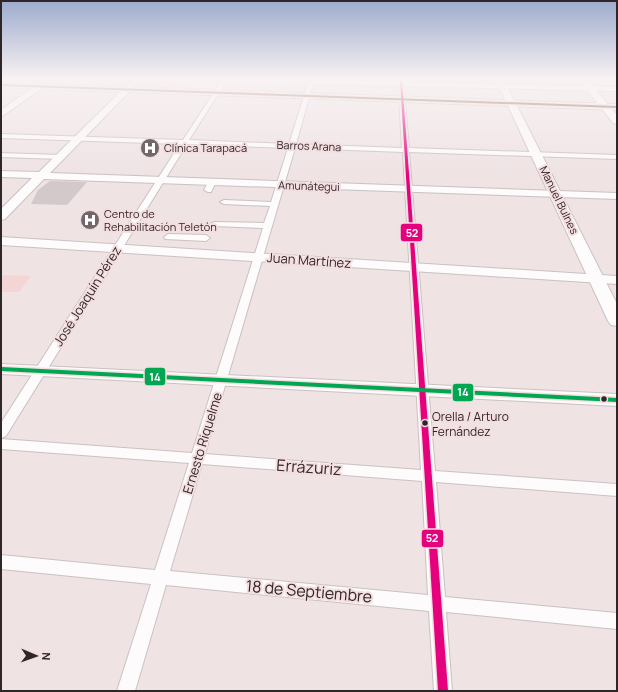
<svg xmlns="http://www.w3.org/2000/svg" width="618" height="692" font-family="Manrope,sans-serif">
<rect width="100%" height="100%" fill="#efe3e4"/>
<path fill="#f5d4d6" d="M1,275L31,276L19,292H1Z"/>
<path fill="#d3c9ca" d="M50,181L87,182L67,205L31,204L38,190Z"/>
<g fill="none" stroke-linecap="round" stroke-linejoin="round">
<defs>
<path id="street" d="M222,80H227L189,140L289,144L309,80H314L296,144L402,148L398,80H403L409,148L617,155V159L409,152L435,471L617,484V496L436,482L445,597L617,613V629L446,612L452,691H434L429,611L166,585L135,691H117L151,584L1,569V555L155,570L189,463L1,449V439L192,453L263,228L214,226L210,224L214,222L264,223L270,206L224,204L220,202L224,200L271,202L288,148L187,144L6,436L1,438V423L180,144L1,138V134L183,140ZM295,148L403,152L421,470L205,454ZM202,464L422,481L428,595L170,571Z
M1,153L60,155L63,157L60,159L1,157Z
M209,180H215L216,182L211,192H208L204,190Z
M168,234L206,235L210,238L206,241L165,239L164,237Z"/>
<path id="secondary" d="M210,80H296L617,87V91L213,82Z
M43,82L47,84L125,87L131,83L135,85L133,87L617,104V110L129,92L50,173L617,193V199L44,179L5,219L1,220V209L32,178L1,177V171L39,172L120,92L41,89L1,117V110L32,88L1,87V83L38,84Z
M1,237L617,276V284L1,245Z
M1,364L617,394V406L1,374Z"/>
<path id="primary" d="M496,80H504L617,304V326L611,325L608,321Z
M579,80H587L617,115V124L613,123Z"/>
</defs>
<use href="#street" stroke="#cac1c2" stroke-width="2"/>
<use href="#secondary" stroke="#cac1c2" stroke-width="2"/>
<use href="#primary" stroke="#cac1c2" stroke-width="2"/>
<use href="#street" fill="#fdfbfb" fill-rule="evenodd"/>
<use href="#secondary" fill="#fdfbfb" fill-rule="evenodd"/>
<use href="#primary" fill="#fdfbfb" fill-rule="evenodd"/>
<defs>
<path id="bus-1" d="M400,80H402L448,691H438Z"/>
<path id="bus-2" d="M1,367L617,398V402L1,371Z"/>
<path id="bus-3" d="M1,84L617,106V108L1,86Z"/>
</defs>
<use href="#bus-1" stroke="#f4dee0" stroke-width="3"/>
<use href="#bus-2" stroke="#f4dee0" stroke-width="3"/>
<use href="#bus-3" stroke="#f4dee0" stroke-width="3"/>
<use href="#bus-1" fill="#e5007d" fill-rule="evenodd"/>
<use href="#bus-2" fill="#00a651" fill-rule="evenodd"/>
<use href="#bus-3" fill="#7a4b2a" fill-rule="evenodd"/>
</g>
<linearGradient id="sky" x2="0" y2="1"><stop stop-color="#9dabcc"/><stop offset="0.45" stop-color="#f8f2f3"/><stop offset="1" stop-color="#f8f2f3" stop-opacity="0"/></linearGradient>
<rect width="618" height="176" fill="url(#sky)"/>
<defs>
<symbol id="hospital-disc" viewBox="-11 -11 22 22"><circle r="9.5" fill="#726869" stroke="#f4dee0"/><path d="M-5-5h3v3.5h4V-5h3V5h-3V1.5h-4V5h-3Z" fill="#fff"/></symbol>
</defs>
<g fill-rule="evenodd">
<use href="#hospital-disc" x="139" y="137" width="22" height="22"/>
<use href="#hospital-disc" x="79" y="209" width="22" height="22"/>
</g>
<g fill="#2e2627" stroke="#f4dee0" stroke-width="1.5">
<circle cx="604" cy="399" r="3.5"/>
<circle cx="425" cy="423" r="3.5"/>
</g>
<g text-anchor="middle" stroke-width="4" stroke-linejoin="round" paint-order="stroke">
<g font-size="11" fill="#2e2627" stroke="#f4dee0">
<text transform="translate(309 146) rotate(2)" y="4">Barros Arana</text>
<text transform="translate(309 186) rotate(2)" y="4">Amunátegui</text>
<text transform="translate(559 200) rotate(64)" y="4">Manuel Bulnes</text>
</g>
<g font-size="11" fill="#2e2627" stroke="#f4dee0" text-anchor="start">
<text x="164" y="152">Clínica Tarapacá</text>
<text x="104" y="218">Centro de<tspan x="104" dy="13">Rehabilitación Teletón</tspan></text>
</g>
<g font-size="12" fill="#2e2627" stroke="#f4dee0" text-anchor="start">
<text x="432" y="421">Orella / Arturo<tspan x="432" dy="15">Fernández</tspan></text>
</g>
<g font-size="13" fill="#2e2627" stroke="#f4dee0">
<text transform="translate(309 260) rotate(4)" y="5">Juan Martínez</text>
<text transform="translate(87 296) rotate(-58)" y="5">José Joaquín Pérez</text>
<text transform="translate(202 443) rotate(-73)" y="5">Ernesto Riquelme</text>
</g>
<g font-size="16" fill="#2e2627" stroke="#f4dee0">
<text transform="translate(309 467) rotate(4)" y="6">Errázuriz</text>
<text transform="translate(309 591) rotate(5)" y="6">18 de Septiembre</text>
</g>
</g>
<g stroke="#f4dee0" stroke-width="1.5">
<rect x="400" y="223" width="23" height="19" rx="4" fill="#e5007d"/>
<rect x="144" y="367" width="22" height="19" rx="4" fill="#00a651"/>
<rect x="452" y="383" width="22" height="19" rx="4" fill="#00a651"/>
<rect x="421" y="529" width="23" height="19" rx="4" fill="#e5007d"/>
</g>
<g font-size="11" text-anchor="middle" font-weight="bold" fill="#fff">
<text x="412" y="237">52</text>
<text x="155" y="381">14</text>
<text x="463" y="396">14</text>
<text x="432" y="542">52</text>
</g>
<rect width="618" height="692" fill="none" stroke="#2e2627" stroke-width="4"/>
<g transform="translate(36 656) rotate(92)" stroke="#f4dee0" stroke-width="3" paint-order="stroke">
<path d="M0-3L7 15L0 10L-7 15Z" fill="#2e2627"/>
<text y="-6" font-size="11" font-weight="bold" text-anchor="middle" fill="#2e2627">N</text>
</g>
</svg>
